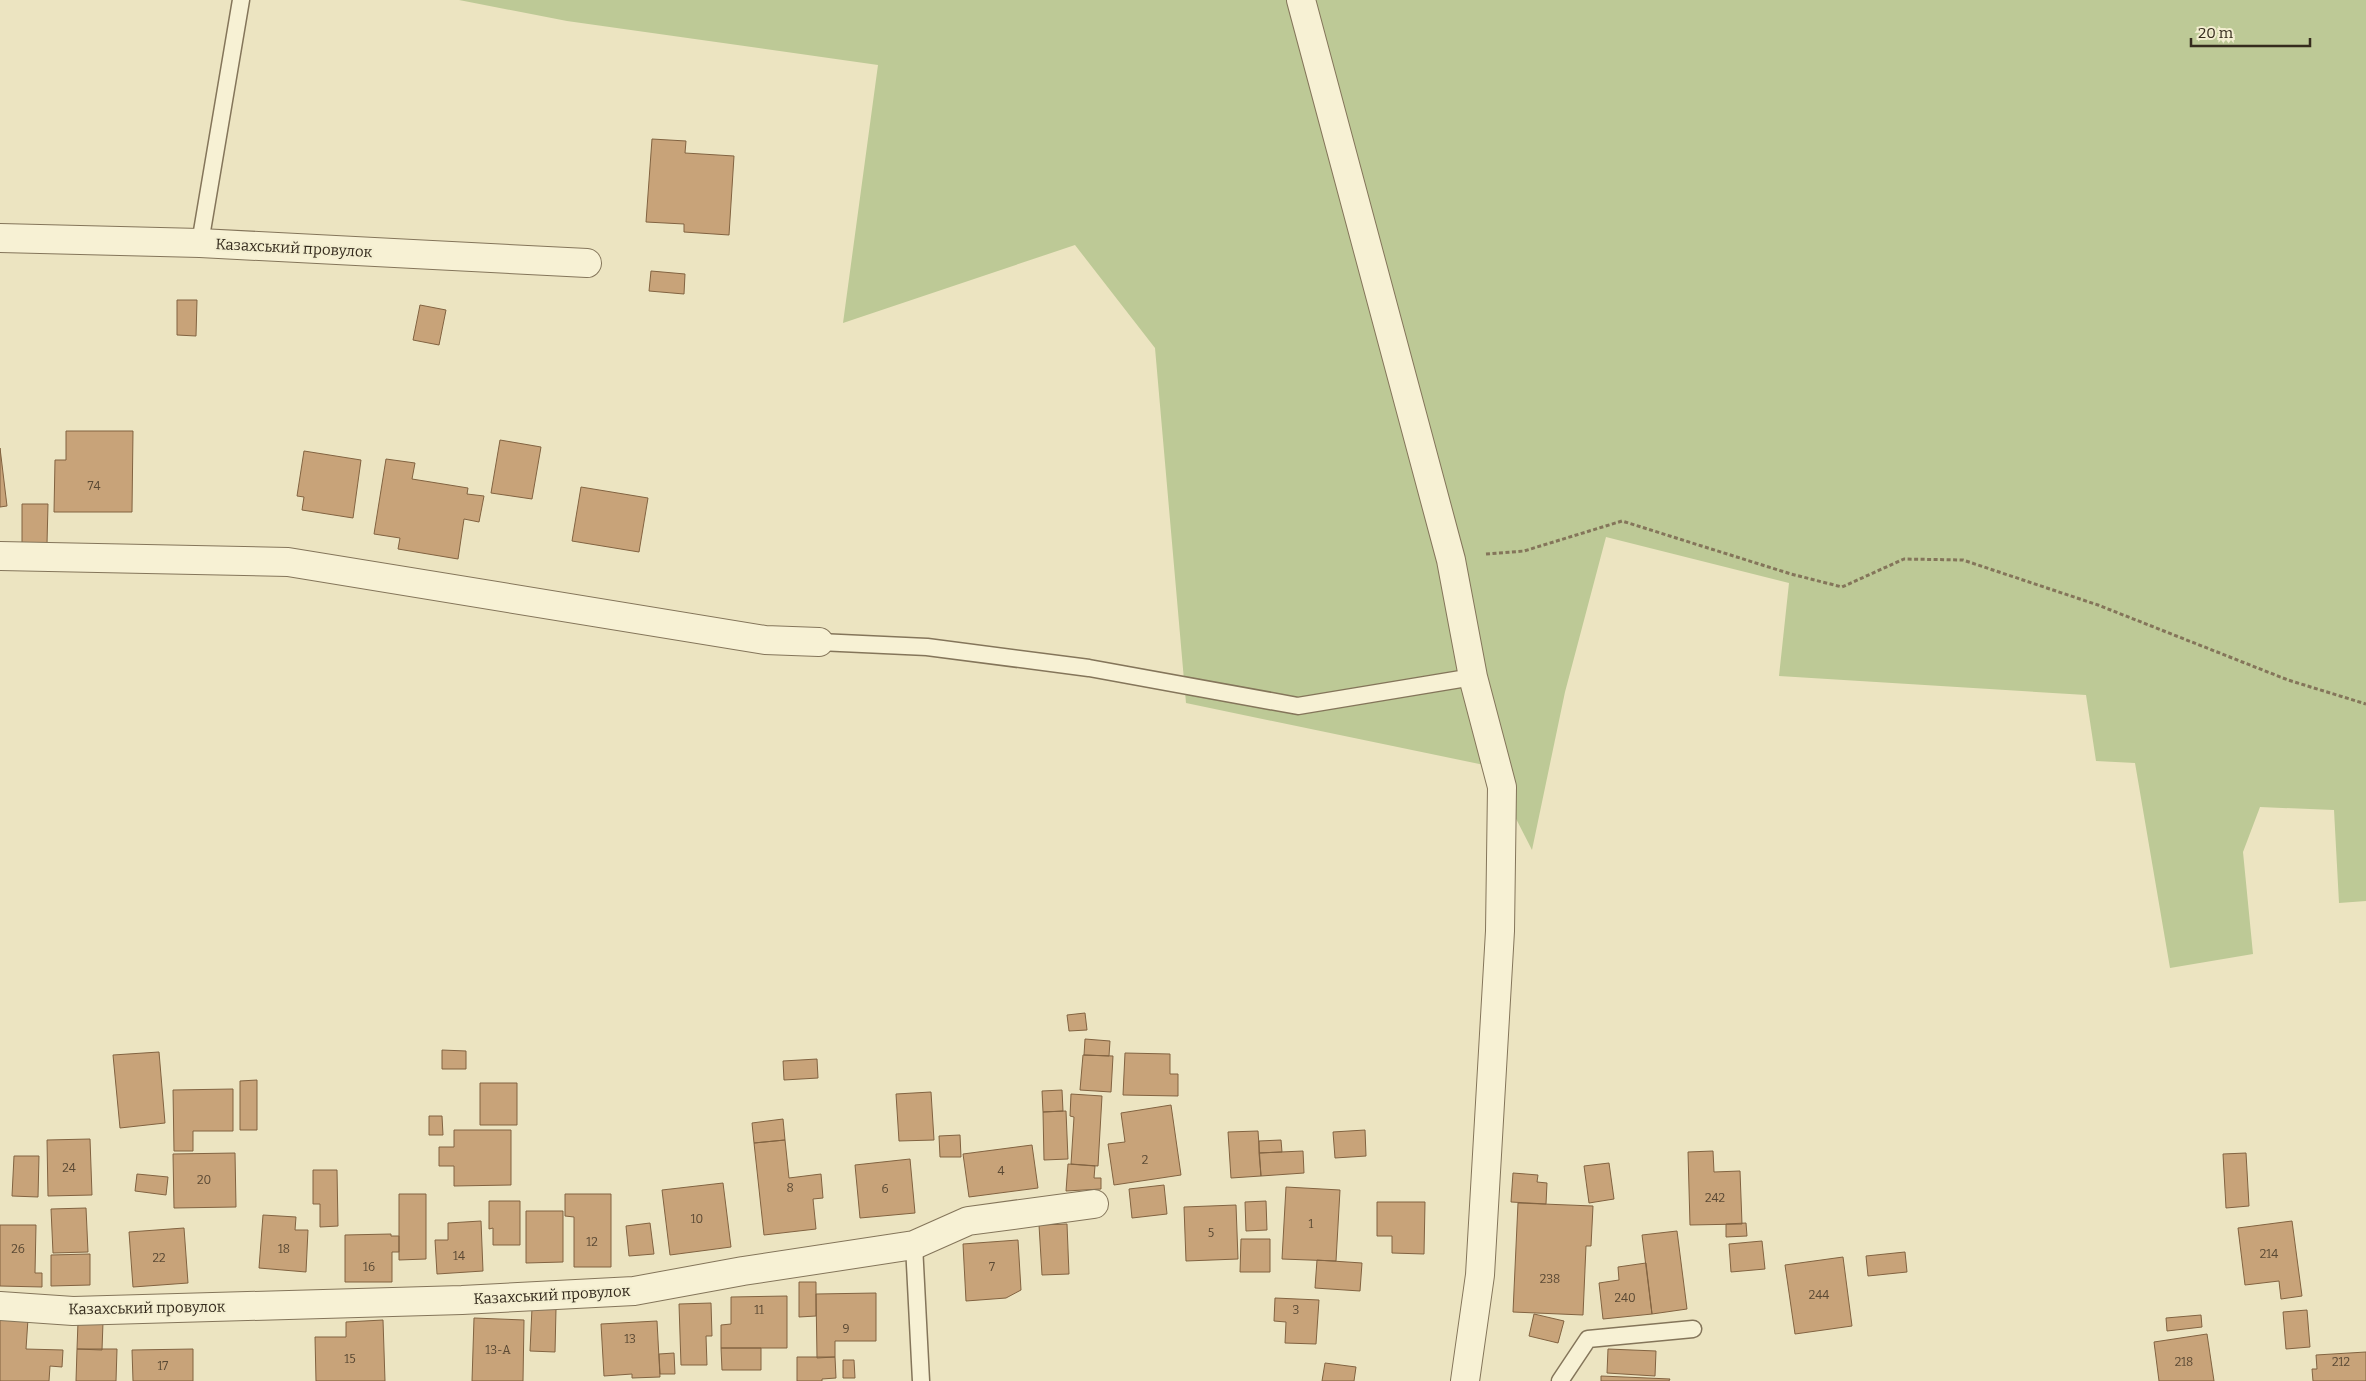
<svg xmlns="http://www.w3.org/2000/svg" width="2366" height="1381" font-family="Bitter,serif">
<rect width="100%" height="100%" fill="#ece4c1"/>
<path fill="#bdc996" d="M459,0H2366V901L2339,903L2334,810L2260,807L2243,852L2253,954L2170,968L2135,763L2096,761L2086,695L1779,676L1789,583L1606,537L1565,692L1532,850L1489,766L1186,703L1155,348L1075,245L843,323L878,65L567,21Z"/>
<path fill="#c8a379" stroke="#826341" d="M652,139L686,141L685,153L734,156L729,235L684,232V224L646,222Z
M651,271L685,274L684,294L649,291Z
M177,300H197L196,336L177,335Z
M420,305L446,310L439,345L413,340Z
M66,431H133L132,512H54L55,460H66Z
M500,440L541,447L532,499L491,493Z
M0,448L7,506L0,507Z
M304,451L361,460L353,518L302,510L304,497L297,496Z
M386,459L415,463L412,479L468,488L467,494L484,496L479,522L464,519L458,559L398,549L400,538L374,534Z
M581,487L648,498L639,552L572,541Z
M22,504H48L47,544L22,543Z
M1085,1013L1087,1030L1069,1031L1067,1015Z
M1085,1039L1110,1041L1109,1056L1084,1055Z
M442,1050L466,1051V1069H442Z
M159,1052L165,1123L120,1128L113,1055Z
M1125,1053L1170,1054V1074H1178V1096L1123,1095Z
M1083,1055L1113,1056L1111,1092L1080,1090Z
M817,1059L818,1078L784,1080L783,1061Z
M257,1080V1130H240V1081Z
M480,1083H517V1125H480Z
M233,1089V1131H193V1151H174L173,1090Z
M1062,1090L1063,1111L1043,1112L1042,1091Z
M931,1092L934,1140L899,1141L896,1094Z
M1071,1094L1102,1096L1098,1166L1071,1164L1074,1117L1070,1116Z
M1171,1105L1181,1175L1114,1185L1108,1144L1125,1142L1121,1113Z
M1066,1111L1068,1159L1044,1160L1043,1112Z
M429,1116H442L443,1135H429Z
M783,1119L785,1140L754,1143L752,1123Z
M454,1130H511V1185L454,1186V1166H439V1147H454Z
M1365,1130L1366,1156L1335,1158L1333,1132Z
M1258,1131L1261,1176L1231,1178L1228,1132Z
M960,1135L961,1157H940L939,1136Z
M90,1139L92,1195L48,1196L47,1140Z
M785,1140L789,1178L821,1174L823,1198L813,1199L816,1229L764,1235L754,1143Z
M1281,1140L1282,1152L1259,1153V1141Z
M1032,1145L1038,1188L969,1197L963,1154Z
M1303,1151L1304,1173L1261,1176L1259,1153Z
M1713,1151L1714,1172L1740,1171L1742,1224L1690,1225L1688,1152Z
M235,1153L236,1207L174,1208L173,1154Z
M2246,1153L2249,1206L2226,1208L2223,1154Z
M14,1156H39L38,1197L12,1196Z
M910,1159L915,1213L860,1218L855,1165Z
M1609,1163L1614,1199L1589,1203L1584,1166Z
M1068,1164L1095,1166L1094,1178H1101V1189L1066,1191Z
M313,1170H337L338,1226L320,1227V1204H313Z
M1513,1173L1538,1175L1537,1182L1547,1183L1546,1204L1511,1202Z
M137,1174L168,1177L166,1195L135,1191Z
M723,1183L731,1247L670,1255L662,1190Z
M1164,1185L1167,1214L1132,1218L1129,1189Z
M1286,1187L1340,1190L1336,1261L1282,1259Z
M399,1194H426V1259L399,1260Z
M565,1194H611V1267H574V1217L565,1216Z
M489,1201H520V1245H493V1228L489,1229Z
M1266,1201L1267,1230L1246,1231L1245,1202Z
M1377,1202H1425L1424,1254L1392,1253V1236H1377Z
M1518,1203L1593,1206L1591,1246H1586L1583,1315L1513,1312Z
M1236,1205L1238,1259L1186,1261L1184,1207Z
M86,1208L88,1252L53,1253L51,1209Z
M526,1211H563V1262L526,1263Z
M263,1215L296,1217L295,1230H308L306,1272L259,1268Z
M481,1221L483,1271L437,1274L435,1240H448V1223Z
M2292,1221L2302,1296L2281,1299L2279,1281L2245,1285L2238,1228Z
M650,1223L654,1254L629,1256L626,1226Z
M1746,1223L1747,1236L1726,1237V1224Z
M1067,1224L1069,1274L1042,1275L1039,1225Z
M0,1225H36L35,1273H42V1287L0,1286Z
M184,1228L188,1283L133,1287L129,1232Z
M1677,1231L1687,1309L1652,1314L1642,1235Z
M391,1234V1236H399V1252H392V1282H345V1235Z
M1241,1239H1270V1272H1240Z
M1018,1240L1021,1290L1006,1298L966,1301L963,1244Z
M1762,1241L1765,1269L1731,1272L1729,1244Z
M1905,1252L1907,1272L1868,1276L1866,1256Z
M90,1254V1285L51,1286V1255Z
M1843,1257L1852,1326L1795,1334L1785,1265Z
M1317,1260L1362,1263L1360,1291L1315,1288Z
M1646,1263L1652,1314L1603,1319L1599,1283L1619,1280L1618,1267Z
M799,1282H816V1316L799,1317Z
M876,1293V1341H835V1357L817,1358L816,1294Z
M787,1296V1348H721V1325L731,1324V1297Z
M1275,1298L1319,1300L1316,1344L1285,1343L1286,1322L1274,1321Z
M711,1303L712,1336H706L707,1365H681L679,1304Z
M532,1308L556,1309L555,1352L530,1351Z
M2307,1310L2310,1347L2286,1349L2283,1312Z
M1534,1314L1564,1321L1558,1343L1529,1336Z
M2201,1315L2202,1327L2167,1331L2166,1318Z
M474,1318L524,1320L523,1381H472Z
M0,1319H28L26,1349L63,1350L62,1367L50,1366L49,1381H0Z
M383,1320L385,1381H316L315,1337H346V1322Z
M657,1321L660,1377L632,1378V1374L604,1376L601,1324Z
M78,1322H103L102,1350L77,1349Z
M2207,1334L2214,1381H2159L2154,1342Z
M721,1348H761V1370H722Z
M77,1349H117L116,1381H76Z
M193,1349V1381H133L132,1350Z
M1608,1349L1656,1351L1655,1376L1607,1373Z
M2366,1352V1381H2313L2312,1369H2317L2316,1355Z
M674,1353L675,1374H660L659,1354Z
M797,1357H835L836,1378L822,1379V1381H797Z
M843,1360H854L855,1378H843Z
M1325,1363L1356,1367L1354,1381H1322Z
M1601,1376L1670,1379L1669,1381H1601Z"/>
<g fill="none" stroke-linecap="round" stroke-linejoin="round">
<defs>
<path id="service" d="M200,243L241,0
M819,642L927,647L1089,668L1298,706L1473,677
M914,1245L921,1381
M1560,1381L1588,1339L1693,1329"/>
<path id="minor" d="M1301,0L1451,560L1473,677L1502,787L1500,931L1480,1275L1465,1381
M0,238L200,243L587,263
M0,556L288,562L765,640L819,642
M0,1306L73,1311L462,1300L634,1291L743,1271L914,1245L968,1221L1094,1204"/>
</defs>
<use href="#service" stroke="#84755a" stroke-width="19"/>
<use href="#minor" stroke="#84755a" stroke-width="30"/>
<path stroke="#84755a" stroke-width="3" stroke-dasharray="4 2.5" stroke-linecap="butt" d="M1486,554L1524,551L1622,521L1791,574L1842,587L1904,559L1963,560L2098,605L2288,680L2366,704"/>
<use href="#service" stroke="#f7f1d4" stroke-width="16"/>
<use href="#minor" stroke="#f7f1d4" stroke-width="28"/>
</g>
<g text-anchor="middle" stroke-width="4" stroke-linejoin="round" paint-order="stroke">
<g font-size="12" fill="#5a4934">
<text x="94" y="490">74</text>
<text x="1145" y="1164">2</text>
<text x="69" y="1172">24</text>
<text x="1001" y="1175">4</text>
<text x="204" y="1184">20</text>
<text x="790" y="1192">8</text>
<text x="885" y="1193">6</text>
<text x="1715" y="1202">242</text>
<text x="697" y="1223">10</text>
<text x="1311" y="1228">1</text>
<text x="1211" y="1237">5</text>
<text x="592" y="1246">12</text>
<text x="18" y="1253">26</text>
<text x="284" y="1253">18</text>
<text x="2269" y="1258">214</text>
<text x="459" y="1260">14</text>
<text x="159" y="1262">22</text>
<text x="369" y="1271">16</text>
<text x="992" y="1271">7</text>
<text x="1550" y="1283">238</text>
<text x="1819" y="1299">244</text>
<text x="1625" y="1302">240</text>
<text x="759" y="1314">11</text>
<text x="1296" y="1314">3</text>
<text x="846" y="1333">9</text>
<text x="630" y="1343">13</text>
<text x="498" y="1354">13-А</text>
<text x="350" y="1363">15</text>
<text x="2184" y="1366">218</text>
<text x="2341" y="1366">212</text>
<text x="163" y="1370">17</text>
</g>
<g font-size="15" fill="#352b1d" stroke="#f3eed0">
<text transform="translate(294 248) rotate(3)" y="5">Казахський провулок</text>
<text transform="translate(552 1295) rotate(-3)" y="5">Казахський провулок</text>
<text transform="translate(147 1308) rotate(-1)" y="5">Казахський провулок</text>
</g>
</g>
<path d="M2191 38v8h119v-8" fill="none" stroke="#352b1d" stroke-width="2.5"/>
<text x="2198" y="38" font-size="15" fill="#352b1d" stroke="#f3eed0" stroke-width="4" paint-order="stroke">20 m</text>
</svg>
